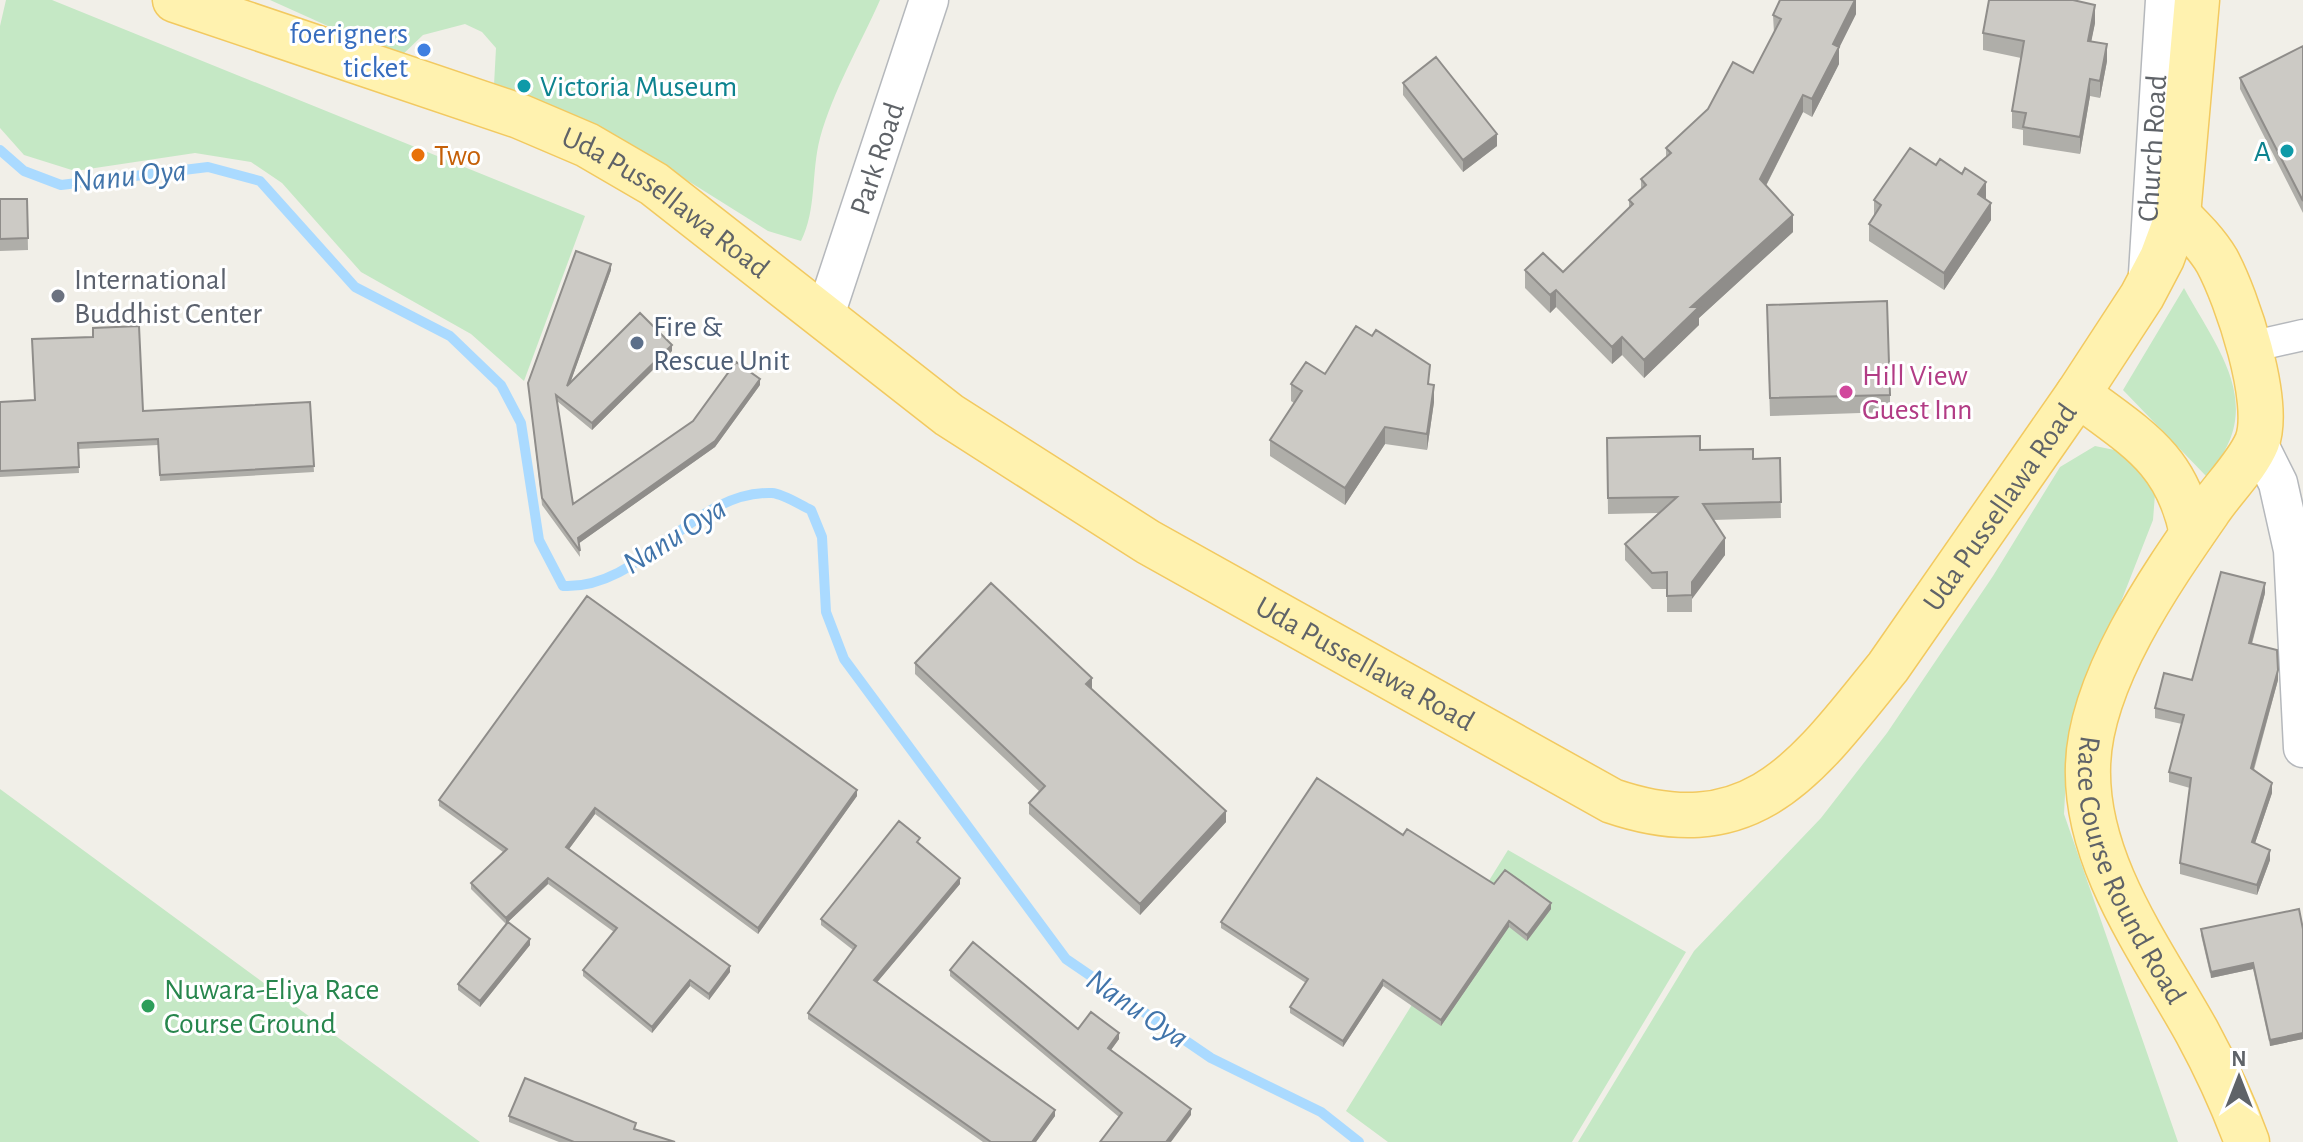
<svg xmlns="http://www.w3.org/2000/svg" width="2303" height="1142" font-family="'Alegreya Sans',sans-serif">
<rect width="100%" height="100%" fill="#f1efe8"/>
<path fill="#c5e8c5" d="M6,0H52L585,216L524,381L471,334L361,272L282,183L251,162L195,153L75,171L24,155L0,128V26Z
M270,0H880C860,45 833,91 820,138C811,172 817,209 801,241L768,231L677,174L494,85L496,48L482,32L465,24L423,35L399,58Z
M2184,288C2220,353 2268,409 2206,476L2123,390Z
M2095,446L2134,454L2156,481L2153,520L2068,737L2064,814L2178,1142H1578L1694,951L1821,818L1887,733L1993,576L2060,467Z
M0,789L480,1142H0Z
M1508,850L1686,952L1572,1142H1388L1346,1111Z"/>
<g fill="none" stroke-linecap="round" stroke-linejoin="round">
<path stroke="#aadaff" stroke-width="10" d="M0,150L24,171L61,185L208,167L260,181L355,287L450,336L501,385L521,423L539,540L563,586C643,590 692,490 772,493C784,494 800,505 811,510L822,537L826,612L844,659L1066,959L1211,1058L1321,1112L1359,1142"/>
<defs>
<g id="minor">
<path id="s1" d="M2144,274L2161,0"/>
<path d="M2250,347L2303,335"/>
</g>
<g id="tertiary">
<path id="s2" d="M824,318L929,0"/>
<path d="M2257,441L2278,483L2293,550L2303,748"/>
</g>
<g id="primary">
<path id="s3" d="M175,0L519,116L587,145L654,184L949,415L1148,542L1612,801C1753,849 1807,767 1888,667L2078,394L2142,296L2162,258L2178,215L2197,0"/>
<path id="s4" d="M2178,215C2192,229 2207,244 2217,261C2237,298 2272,402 2257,442C2248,464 2225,487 2211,507C2163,576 2090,679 2088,766C2085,863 2152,951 2197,1032C2216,1067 2233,1104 2247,1142"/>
<path d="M2078,394C2136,438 2177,458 2192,534"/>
</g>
</defs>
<use href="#minor" stroke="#b5b8bc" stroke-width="33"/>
<use href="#tertiary" stroke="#b5b8bc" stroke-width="41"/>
<use href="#primary" stroke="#f2c960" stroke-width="47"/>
<use href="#minor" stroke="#fff" stroke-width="30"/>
<use href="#tertiary" stroke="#fff" stroke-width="38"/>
<use href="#primary" stroke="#fff2af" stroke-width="44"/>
</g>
<path fill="#afaea9" d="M1856,0V14L1839,48V64L1812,117L1803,112L1766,186L1793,232L1699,318V325L1644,378L1622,355L1612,364L1556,307L1550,313L1525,288V270L1563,272L1629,208V200L1641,189V179L1666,157V148L1753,73L1774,33L1773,15Z
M2075,1L2095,23L2091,41L2107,61L2100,98L2090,96L2080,154L2023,145V130L2012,128V111L2021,58L1983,50V33Z
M2303,46V213L2240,89V78Z
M1403,83L1497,146L1463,172L1403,95Z
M0,199H27L28,250L0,251Z
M1874,200H1986L1991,220L1944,290L1869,241V224L1874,216Z
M611,270L570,383L672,351L592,430L557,401L573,504L760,385L715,447L579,543L580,557L542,505L528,383Z
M1767,322L1890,395V412L1770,416Z
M1325,374L1430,384L1434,402L1427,450L1385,444L1345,505L1270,456V440L1294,403L1291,401V384Z
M0,402L143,411L310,402L314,472L160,481L158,445L78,449L79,473L0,477Z
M1607,438L1700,450L1753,459L1780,458L1781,518L1713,520L1725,555L1692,598V612H1667V589H1652L1625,560V544L1658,513L1608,514Z
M2265,593L2252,644L2278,680L2254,770L2272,793L2255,843L2270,860L2257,895L2180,874V863L2190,788L2169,782V772L2182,724L2155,718V708L2192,680Z
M915,663L1092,689L1226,822L1140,915L1029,814V803L1039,791L915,674Z
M857,796L758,934L595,814L569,849L730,972L709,1000L690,986L652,1033L583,976V970L614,932L548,884L508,922L530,945L480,1007L458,990V984L506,924L471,889V883L503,852L439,806V800Z
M1403,835L1494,884L1551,909L1527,941L1509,927L1441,1026L1383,986L1343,1047L1290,1013V1007L1306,983L1221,928V922Z
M920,844L960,884L877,982L1055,1116L1036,1142H983L808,1019V1013L853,950L821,925V919Z
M2201,929H2303V1039L2270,1046L2253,969L2211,978L2201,935Z
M950,970L1078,1029L1119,1039L1111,1050L1191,1115L1119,1117L950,976Z
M509,1116L636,1130L675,1142H559L509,1122Z"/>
<path fill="#8f8d8a" d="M1855,0H1856V14L1839,48V64L1812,117V99L1833,44Z
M2095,5V23L2088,58V41Z
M2107,44V61L2100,98V81Z
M2090,79V96L2080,154V137Z
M1803,95V112L1760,197V179Z
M1497,134V146L1463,172V160Z
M1986,182V199L1978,194Z
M1991,203V220L1944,290V273Z
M1793,215V232L1699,318V325L1644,378V360L1691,307Z
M611,264V270L567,392V386Z
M1556,290V307L1550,313V295Z
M1622,337V355L1612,364V347Z
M672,345V351L592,430V423Z
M760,379V385L715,447L578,544V538Z
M1434,385V402L1427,450V434Z
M1385,427V444L1345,505V488Z
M1725,538V555L1692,599V582Z
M2265,583V593L2249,653V643Z
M2278,670V680L2251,778V768Z
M1092,678V689L1086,684Z
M2272,783V793L2252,852V842Z
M857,790V796L758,934V928Z
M595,808V814L566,853V847Z
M1226,811V822L1140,915V904Z
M2270,850V860L2257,895V885Z
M548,878V884L506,924V918Z
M960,878V884L874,986V980Z
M1551,903V909L1527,941V935Z
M1509,921V927L1441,1026V1020Z
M530,939V945L480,1007V1001Z
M2253,963V969L2211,978V972Z
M730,966V972L709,1000V994Z
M690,980V986L652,1033V1027Z
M1383,980V986L1343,1047V1041Z
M1119,1033V1039L1108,1054V1048Z
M2303,1033V1039L2270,1046V1040Z
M1191,1109V1115L1171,1142H1166Z
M1055,1110V1116L1036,1142H1032Z"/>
<path fill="#cccac5" stroke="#8f8d8a" stroke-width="2" d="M1780,0H1855L1833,44L1839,47L1812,99L1803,95L1760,179L1793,215L1691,307H1699L1644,360L1622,337L1612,347L1556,290L1550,295L1525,270L1543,253L1563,272L1633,204L1629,200L1646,185L1641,179L1671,153L1666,148L1708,109L1733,62L1753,73L1781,19L1773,15Z
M1989,0H2073L2095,5L2088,41L2107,44L2100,81L2090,79L2080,137L2023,127L2026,113L2012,111L2024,41L1983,33Z
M2303,46V201L2240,78Z
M1436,57L1497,134L1463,160L1403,83Z
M1910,148L1936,165L1940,159L1962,174L1965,168L1986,182L1978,194L1991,203L1944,273L1869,224L1881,205L1874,200Z
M0,199H27L28,238L0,239Z
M576,251L611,264L567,386L640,313L672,345L592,423L556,395L573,504L693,421L736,362L760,379L715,441L578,538L580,551L542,498L528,383Z
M1887,301L1890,395L1770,398L1767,305Z
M139,326L143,411L310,402L314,466L160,475L158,439L78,443L79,467L0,471V402L35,400L32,339L93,337V328Z
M1356,326L1372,336L1376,330L1430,365L1428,384L1434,385L1427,434L1385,427L1345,488L1270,440L1302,391L1291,384L1306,362L1325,374Z
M1700,436V450L1753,449V459L1780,458L1781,502L1703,504L1725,538L1692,582V595L1667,596V572L1652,573L1625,544L1677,497L1608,498L1607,438Z
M2221,572L2265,583L2249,643L2277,650L2278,670L2251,768L2272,783L2252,842L2270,850L2257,885L2180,863L2191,778L2169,772L2184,715L2155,708L2164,673L2192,680Z
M991,583L1092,678L1086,684L1226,811L1140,904L1029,803L1045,786L915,663Z
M587,596L857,790L758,928L595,808L566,847L730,966L709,994L690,980L652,1027L583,970L617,928L548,878L506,918L471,883L507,849L439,800Z
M1317,778L1403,835L1407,829L1494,884L1505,870L1551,903L1527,935L1509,921L1441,1020L1383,980L1343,1041L1290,1007L1308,979L1221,922Z
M899,821L920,838L917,842L960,878L874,980L1055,1110L1032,1142H991L808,1013L856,946L821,919Z
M2299,909L2303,929V1033L2270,1040L2253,963L2211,972L2201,929Z
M508,922L530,939L480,1001L458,984Z
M973,942L1078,1029L1091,1012L1119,1033L1108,1048L1191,1109L1166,1142H1100L1122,1113L950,970Z
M525,1078L636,1123L634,1129L675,1142H574L509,1116Z"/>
<circle fill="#3f7fe0" stroke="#fff" stroke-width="3" cx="424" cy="50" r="8"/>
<g fill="#0f9aa8" stroke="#fff" stroke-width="3">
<circle cx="524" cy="86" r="8"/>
<circle cx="2287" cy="151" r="8"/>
</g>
<circle fill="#e8710a" stroke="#fff" stroke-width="3" cx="418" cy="155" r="8"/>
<circle fill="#6b7280" stroke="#fff" stroke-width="3" cx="58" cy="296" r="8"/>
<circle fill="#5c6f8a" stroke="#fff" stroke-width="3" cx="637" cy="343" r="8"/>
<circle fill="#d1479c" stroke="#fff" stroke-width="3" cx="1846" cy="392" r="8"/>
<circle fill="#2e9e5b" stroke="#fff" stroke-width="3" cx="148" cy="1006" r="8"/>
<g text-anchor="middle" stroke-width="6" stroke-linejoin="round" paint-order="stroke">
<g font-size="30" fill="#366cbe" stroke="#fff" text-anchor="end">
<text x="408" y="43">foerigners<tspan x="408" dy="34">ticket</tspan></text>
</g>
<g font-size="30" fill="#0d838f" stroke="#fff" text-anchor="start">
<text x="540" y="96">Victoria Museum</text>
<text x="2271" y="161" text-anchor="end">A</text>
</g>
<g font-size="30" fill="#5f6368" stroke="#fff">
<text dy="10" stroke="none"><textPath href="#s1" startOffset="126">Church Road</textPath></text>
<text dy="10" stroke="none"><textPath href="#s2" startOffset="168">Park Road</textPath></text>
<text dy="10" stroke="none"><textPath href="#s3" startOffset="534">Uda Pussellawa Road</textPath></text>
<text dy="10" stroke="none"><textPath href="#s3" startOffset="2188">Uda Pussellawa Road</textPath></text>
<text dy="10" stroke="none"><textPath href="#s3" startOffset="1374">Uda Pussellawa Road</textPath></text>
<text dy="10" stroke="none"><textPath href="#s4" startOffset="732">Race Course Round Road</textPath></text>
</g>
<g font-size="30" fill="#c56008" stroke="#fff" text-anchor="start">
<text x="434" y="165">Two</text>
</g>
<g font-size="30" fill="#5b616d" stroke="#fff" text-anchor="start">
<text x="74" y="289">International<tspan x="74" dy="34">Buddhist Center</tspan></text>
</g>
<g font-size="30" fill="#4e5e75" stroke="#fff" text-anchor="start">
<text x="653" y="336">Fire &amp;<tspan x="653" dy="34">Rescue Unit</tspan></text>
</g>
<g font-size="30" fill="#b23c85" stroke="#fff" text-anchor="start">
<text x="1862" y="385">Hill View<tspan x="1862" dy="34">Guest Inn</tspan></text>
</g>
<g font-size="30" fill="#27864d" stroke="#fff" text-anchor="start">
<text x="164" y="999">Nuwara-Eliya Race<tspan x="164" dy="34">Course Ground</tspan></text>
</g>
<g font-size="32" font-style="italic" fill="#4174aa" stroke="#fff">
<text transform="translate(129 175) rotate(-6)" y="11">Nanu Oya</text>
<text transform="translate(674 535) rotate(-32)" y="11">Nanu Oya</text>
<text transform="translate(1138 1008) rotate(34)" y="11">Nanu Oya</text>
</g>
</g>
<g transform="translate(2239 1078)" stroke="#ffffff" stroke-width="6" paint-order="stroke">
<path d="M0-6L14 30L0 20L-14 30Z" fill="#5f6368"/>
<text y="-12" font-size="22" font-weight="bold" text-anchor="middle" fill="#5f6368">N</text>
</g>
</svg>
